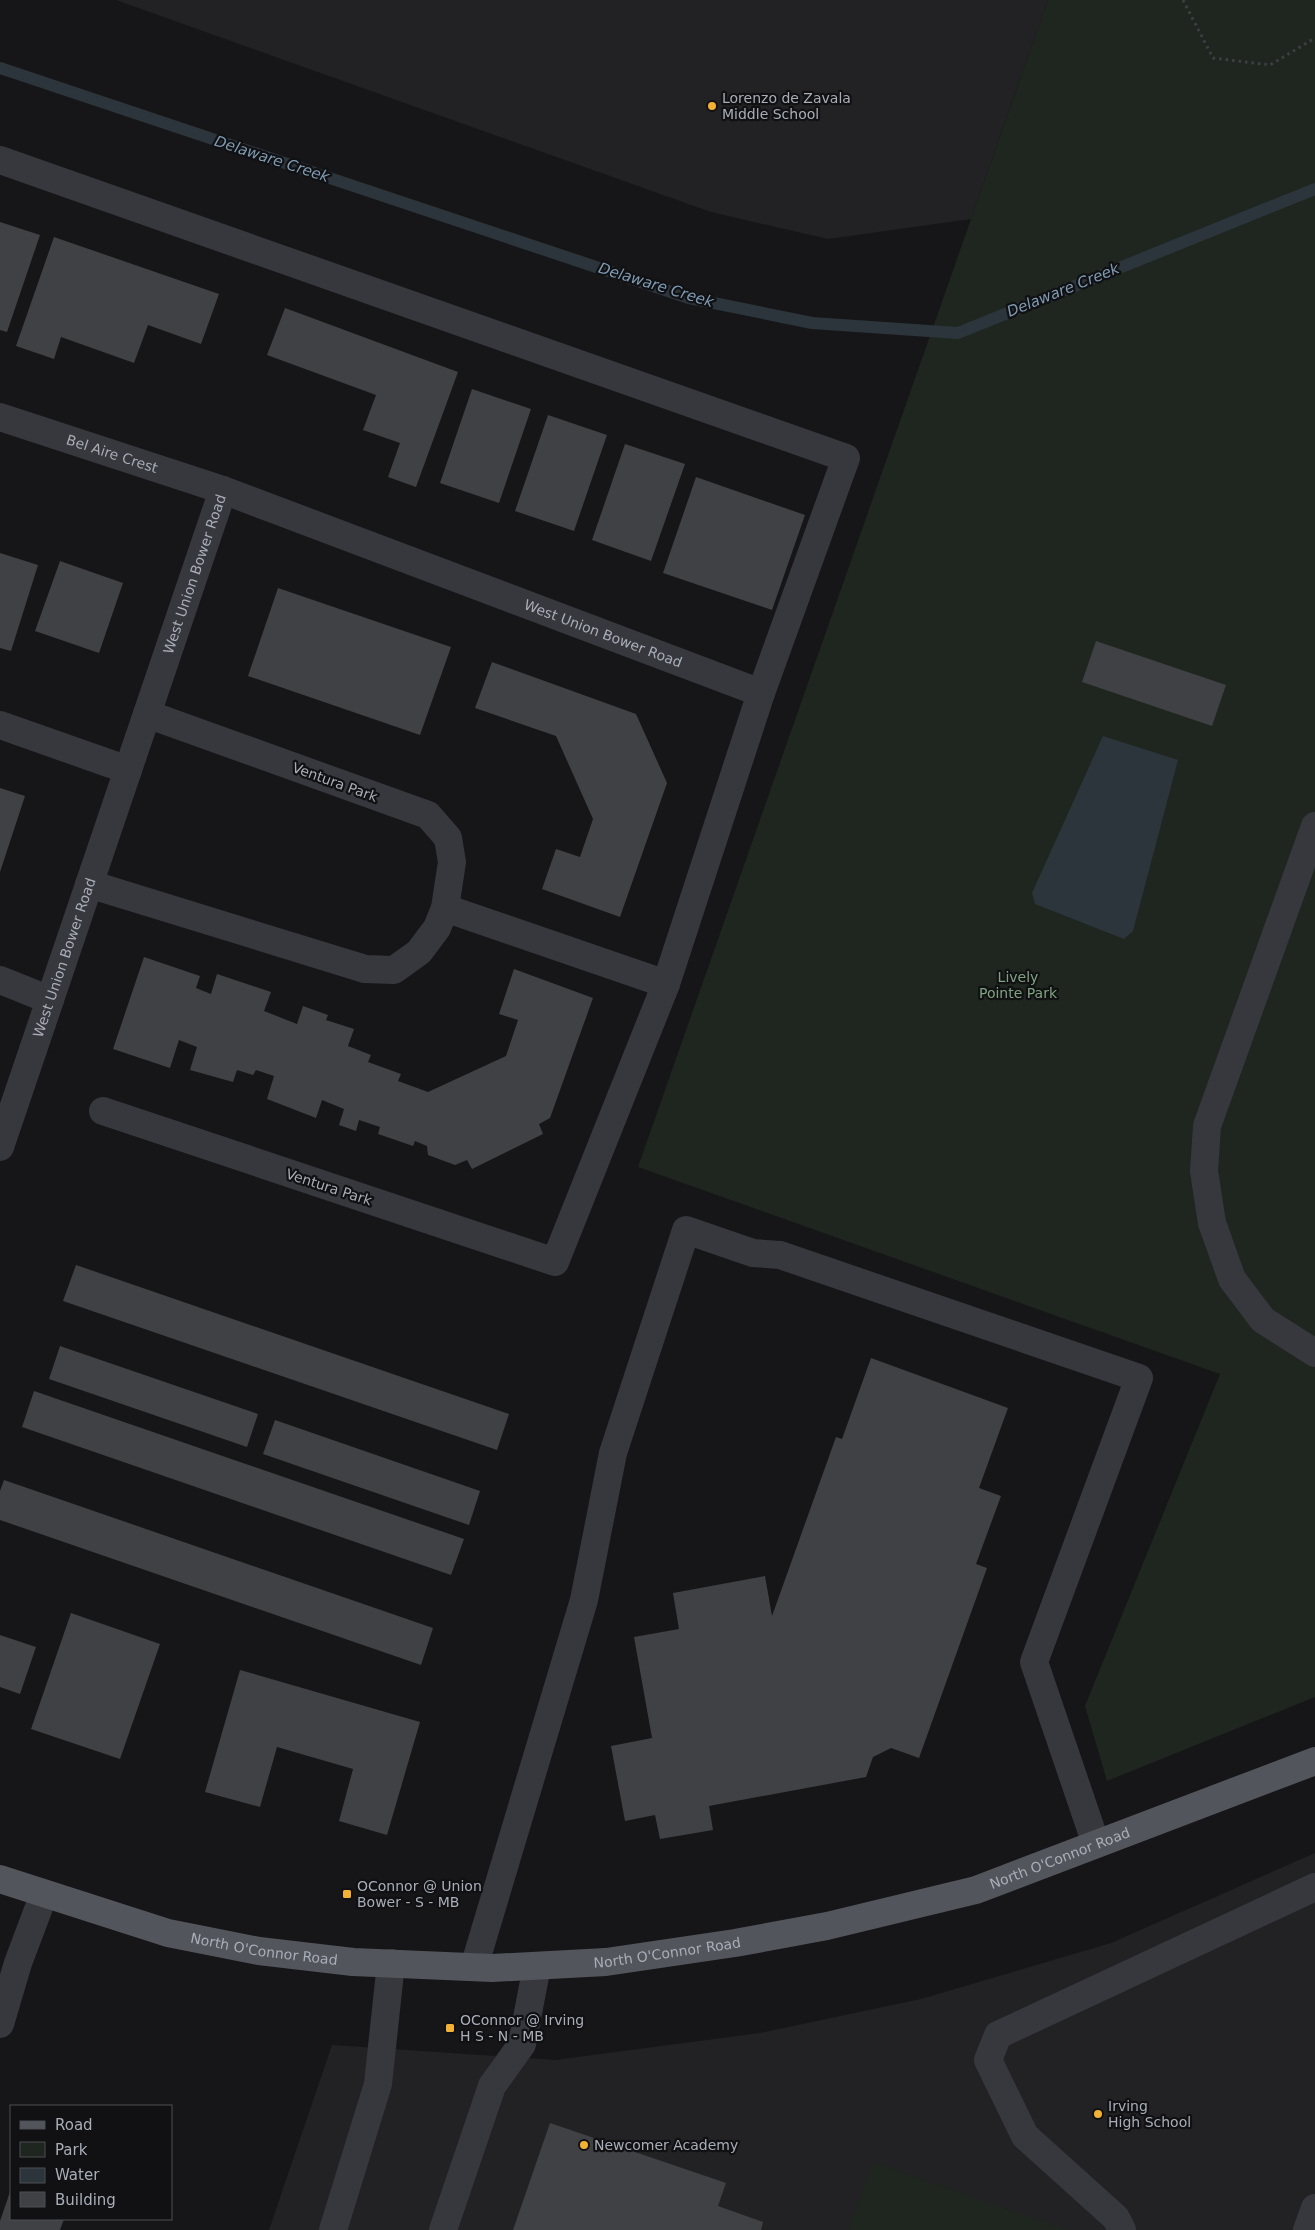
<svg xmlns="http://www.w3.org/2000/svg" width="1315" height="2230" font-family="'DejaVu Sans',sans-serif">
<rect width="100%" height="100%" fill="#161618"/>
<path fill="#222225" d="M116,0H1048L971,219L828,239L711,212Z
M1315,1853V2230H269L332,2045L555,2060L760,2033L921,1999L1111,1943Z"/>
<path fill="#1e261f" d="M1048,0H1315V1697L1107,1781L1085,1706L1220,1374L638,1167Z
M873,2162L1067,2230H849Z"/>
<path fill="#2c353c" d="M1103,736L1178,760L1133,931L1124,939L1035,904L1032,893Z"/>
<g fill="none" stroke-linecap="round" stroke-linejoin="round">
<path stroke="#2c353c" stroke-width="12" d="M0,68L689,298L812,323L958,333L1315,189"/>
</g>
<path fill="#404145" d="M0,222L40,235L7,332L0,330Z
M54,237L219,294L201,344L148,325L134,363L61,337L54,359L16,346Z
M285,308L458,372L416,487L388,477L400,443L363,430L376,395L267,355Z
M472,389L531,409L499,503L440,483Z
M548,415L607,435L574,531L515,511Z
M625,444L685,464L651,561L592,540Z
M696,477L805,515L772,610L663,573Z
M0,553L38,565L11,651L0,648Z
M60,561L123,583L99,653L35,631Z
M278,588L451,647L420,735L248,676Z
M1096,641L1226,685L1212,726L1082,682Z
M492,662L636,714L667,783L620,917L542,889L556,849L580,857L593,819L556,736L475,708Z
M0,788L25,796L0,872Z
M144,957L200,976L196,988L211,994L217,974L271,992L264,1011L297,1024L303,1006L328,1015L326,1020L354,1029L348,1046L371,1055L368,1062L401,1074L398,1081L428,1092L506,1056L518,1020L499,1014L514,969L593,998L550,1118L539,1124L543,1134L472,1169L467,1160L455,1165L428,1155L427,1146L415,1141L413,1146L378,1134L380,1127L359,1120L356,1131L339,1125L344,1109L322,1100L316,1118L267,1099L274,1076L256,1070L253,1075L237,1070L233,1082L190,1070L197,1047L179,1040L170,1068L113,1049Z
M76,1265L509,1414L497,1450L63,1301Z
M60,1346L258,1414L247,1447L49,1379Z
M871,1358L1008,1408L979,1488L1001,1496L976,1564L987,1568L919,1758L891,1748L873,1757L866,1777L709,1806L713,1830L660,1839L655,1815L625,1821L611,1746L652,1738L634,1637L679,1629L673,1593L765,1576L772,1616L836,1437L842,1439Z
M34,1391L464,1539L451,1575L22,1427Z
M275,1420L480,1491L469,1525L263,1454Z
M4,1480L433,1628L421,1665L0,1520V1491Z
M71,1613L160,1644L120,1759L31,1729Z
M0,1635L36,1647L20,1694L0,1687Z
M240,1670L420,1722L387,1835L339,1821L353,1769L277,1747L260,1807L205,1792Z
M550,2123L726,2183L718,2206L763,2222L761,2230H513Z
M11,2189V2219H64L60,2230H0V2221Z"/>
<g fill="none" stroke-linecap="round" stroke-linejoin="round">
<path stroke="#3d3f44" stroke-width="3" stroke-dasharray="2.5 4" stroke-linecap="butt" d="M1183,0L1213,58L1270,65L1315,38"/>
<g stroke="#37383d" stroke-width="28">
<path d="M0,160L846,458L761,693L666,984L555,1262L103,1111"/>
<path id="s1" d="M0,417L223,490L761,693"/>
<path d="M0,725L128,770"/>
<path d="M1315,826L1207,1126L1204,1171L1212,1223L1232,1279L1263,1320L1315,1353"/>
<path d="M89,884L365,969L394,970L419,952L437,928L445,908L452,862L448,838L428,815L147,714"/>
<path d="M445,908L666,984"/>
<path d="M0,980L50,1000"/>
<path id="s2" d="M0,1147L223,490"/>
<path d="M474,1967L584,1600L613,1453L686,1230L753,1253L780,1255L1139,1378L1034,1662L1096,1844"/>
<path d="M0,2024L18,1963L44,1894"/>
<path d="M333,2230L378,2084L391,1963"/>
<path d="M443,2230L492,2086L522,2044L537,1966"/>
<path d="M1122,2230L1116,2218L1025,2136L988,2060L998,2035L1315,1887"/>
<path d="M1307,2230L1315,2208"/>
</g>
<path stroke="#53555c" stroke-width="28" id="s3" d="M0,1879L168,1933L259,1951L353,1962L492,1968L606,1962L735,1943L827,1926L976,1890L1315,1761"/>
</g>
<g fill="#f2b134" stroke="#111113" stroke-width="2">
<circle cx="712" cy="106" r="5"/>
<rect x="342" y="1889" width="10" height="10" rx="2.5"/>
<rect x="445" y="2023" width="10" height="10" rx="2.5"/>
<circle cx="1098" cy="2114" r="5"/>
<circle cx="584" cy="2145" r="5"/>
</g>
<g text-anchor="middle" stroke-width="4.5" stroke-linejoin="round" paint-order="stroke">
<g font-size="14" fill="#a8adb8" stroke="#111113" text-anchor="start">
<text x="722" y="103">Lorenzo de Zavala<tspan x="722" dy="16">Middle School</tspan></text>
<text x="357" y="1891">OConnor @ Union<tspan x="357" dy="16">Bower - S - MB</tspan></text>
<text x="460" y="2025">OConnor @ Irving<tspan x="460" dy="16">H S - N - MB</tspan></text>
<text x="1108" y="2111">Irving<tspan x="1108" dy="16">High School</tspan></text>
<text x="594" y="2150">Newcomer Academy</text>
</g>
<g font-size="14" fill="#a8adb8" stroke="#111113">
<text dy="5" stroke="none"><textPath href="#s1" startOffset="118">Bel Aire Crest</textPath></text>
<text dy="5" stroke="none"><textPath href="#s2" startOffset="605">West Union Bower Road</textPath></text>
<text dy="5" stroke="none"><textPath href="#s1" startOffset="641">West Union Bower Road</textPath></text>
<text transform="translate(335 782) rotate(20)" y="5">Ventura Park</text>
<text dy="5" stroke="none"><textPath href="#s2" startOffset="200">West Union Bower Road</textPath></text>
<text transform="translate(329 1187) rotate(18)" y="5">Ventura Park</text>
<text dy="5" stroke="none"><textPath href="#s3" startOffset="1084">North O'Connor Road</textPath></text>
<text dy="5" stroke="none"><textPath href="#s3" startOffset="274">North O'Connor Road</textPath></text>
<text dy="5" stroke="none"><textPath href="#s3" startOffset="679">North O'Connor Road</textPath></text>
</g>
<g font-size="14" fill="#7fa381" stroke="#111113">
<text x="1018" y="982">Lively<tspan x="1018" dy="16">Pointe Park</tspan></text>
</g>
<g font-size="15" font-style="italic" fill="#7f9bb3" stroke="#111113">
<text transform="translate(272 159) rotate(18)" y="5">Delaware Creek</text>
<text transform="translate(656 285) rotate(17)" y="5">Delaware Creek</text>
<text transform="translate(1063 290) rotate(-22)" y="5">Delaware Creek</text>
</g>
</g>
<rect x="10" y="2105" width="162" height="115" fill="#111113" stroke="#4d4f55"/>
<rect x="20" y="2121" width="25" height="8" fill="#53555c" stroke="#4d4f55"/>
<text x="55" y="2130" font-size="15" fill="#a8adb8">Road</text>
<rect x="20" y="2142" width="25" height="15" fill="#1e261f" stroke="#4d4f55"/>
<text x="55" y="2155" font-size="15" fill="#a8adb8">Park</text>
<rect x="20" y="2168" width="25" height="15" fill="#2c353c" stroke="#4d4f55"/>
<text x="55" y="2180" font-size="15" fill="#a8adb8">Water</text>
<rect x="20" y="2192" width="25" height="15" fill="#404145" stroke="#4d4f55"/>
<text x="55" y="2205" font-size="15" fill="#a8adb8">Building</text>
</svg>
